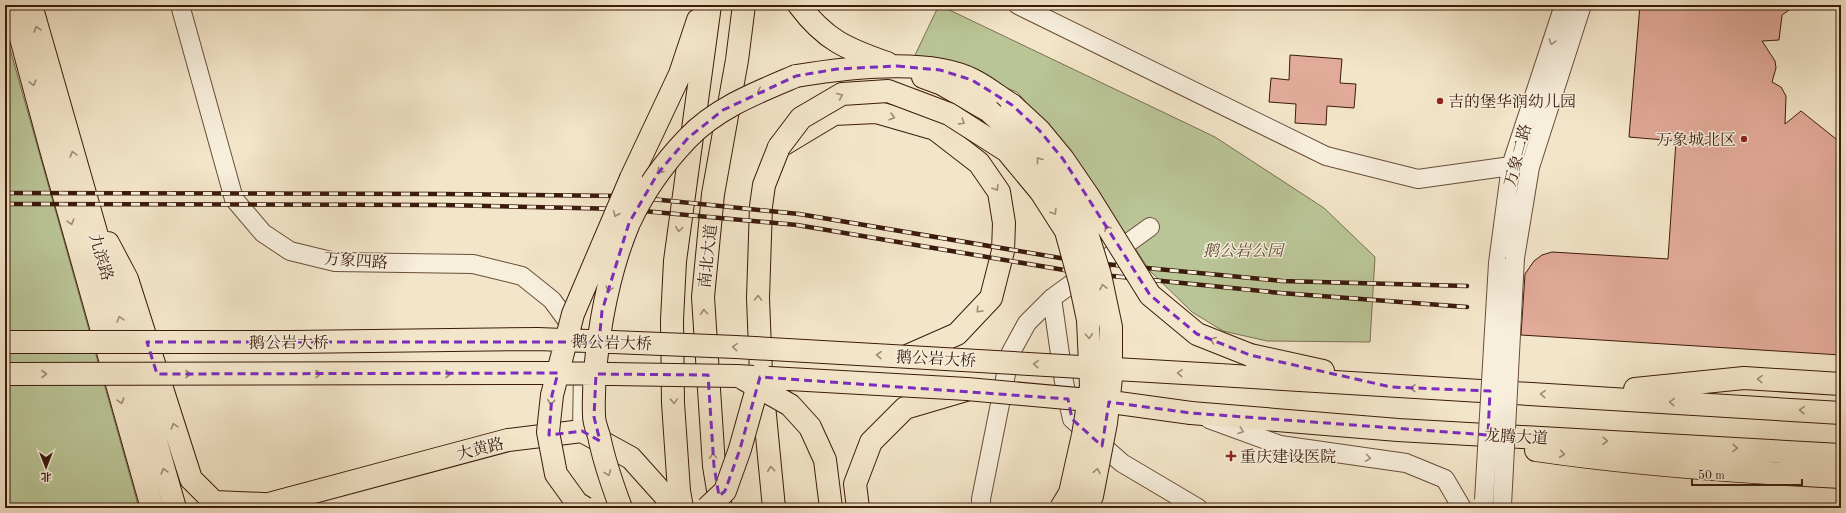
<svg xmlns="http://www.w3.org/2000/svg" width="1846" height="513" font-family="'Old Standard TT','Noto Serif SC',serif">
<rect width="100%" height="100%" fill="#f3e5c9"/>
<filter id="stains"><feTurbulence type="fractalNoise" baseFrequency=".005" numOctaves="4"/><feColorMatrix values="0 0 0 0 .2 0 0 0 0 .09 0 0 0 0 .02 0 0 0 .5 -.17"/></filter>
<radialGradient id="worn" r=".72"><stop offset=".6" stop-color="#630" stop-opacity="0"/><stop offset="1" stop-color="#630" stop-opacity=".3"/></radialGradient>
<path fill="#bac597" stroke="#7a7051" d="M939,5L1215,137L1324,208L1375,257L1370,342L1267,341L1223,331L1192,312L1150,271L1074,156L1017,92L915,55Z
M5,31L139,508H5Z"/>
<path fill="#e2aa99" stroke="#3b1b0b" d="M1640,5H1796L1782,15L1779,40L1762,41L1775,61L1776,68L1772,82L1781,87L1786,96L1785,124L1801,111L1841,143V355L1521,335L1525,274L1534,261L1542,255L1552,252L1668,259L1676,141L1629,137Z
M1290,55L1342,59L1340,83L1356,84L1354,108L1327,106L1326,125L1295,123L1296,104L1269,102L1271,78L1289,80Z"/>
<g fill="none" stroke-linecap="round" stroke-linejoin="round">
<defs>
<path id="minor" d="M180,5L234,199L263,233L290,251L335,262L473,264L522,276L552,300L571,326L583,372L582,431
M1018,5L1326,156L1418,179L1511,166
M1515,258L1530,167L1582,5
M1498,263L1511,166L1564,5
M1052,298L1064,382L1072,419L1122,463L1198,508
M1209,419L1280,445L1406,463L1445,479L1462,508
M981,508V499L1010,354L1027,323L1052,298L1150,227"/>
<path id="major" d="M12,5L50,146L152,508
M31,5L175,508
M108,243L127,279L191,479L214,502L263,504
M254,508L508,440L582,431L631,458L666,497L671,508"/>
<path id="highway" d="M799,5C825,40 847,49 887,63
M796,76C845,68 928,57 973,80C987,87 999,97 1012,105
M923,77L942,84L989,111
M631,178L680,74L698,20
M1250,355L1323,371
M1219,375L1841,413
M1635,389L1744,378L1841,384
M1191,413L1398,430L1841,455
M1536,450C1637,465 1739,472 1841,477
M682,508L679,491L673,403L672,320L675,261L710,5
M721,508L714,466L703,297L713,194L737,60L744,5
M774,508L761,374L758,298L761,206L764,185L779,147L834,114L876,112L935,129L979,163L999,192L1004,223L1003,251L991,298L957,334L907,356
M858,508L855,484L871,442L905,408L966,390"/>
</defs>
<use href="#minor" stroke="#694e3a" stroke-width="20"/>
<use href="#major" stroke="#3b1b0b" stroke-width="24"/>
<use href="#highway" stroke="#3b1b0b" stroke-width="24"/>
<use href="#minor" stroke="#f7eedc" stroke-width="18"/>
<use href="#major" stroke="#f3e5c9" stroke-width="22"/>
<use href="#highway" stroke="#f3e5c9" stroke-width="22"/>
<defs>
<path id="rail" d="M5,193L443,194L622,196L799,214L1084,262L1282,281L1467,286
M5,204L443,205L621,209L797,225L1082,273L1281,293L1467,307"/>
</defs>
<use href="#rail" stroke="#3b1b0b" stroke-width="4.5"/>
<use href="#rail" stroke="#f7eedc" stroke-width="3" stroke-dasharray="9" stroke-linecap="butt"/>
<defs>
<path id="minor-bridge" d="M1484,500L1498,263
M1502,505L1515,258"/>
<path id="highway-bridge" d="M1012,105L1039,130L1063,159L1089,197L1150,295L1197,334L1250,355
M989,111L1031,149L1059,186L1086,230L1100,275L1111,327V378L1106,423L1092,496L1086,508
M779,147L801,118L842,94L888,91L949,114L1007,151L1041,192L1066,231L1080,282L1088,320L1091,386L1083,435L1070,493L1061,508
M5,342H292L538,339L736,347L1219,375
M5,374L548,373L737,376L967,389L1111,402L1191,413
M742,378L790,405L810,427L825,460L831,508
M585,508L577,503L556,474L548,432L552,395L573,314L631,178
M621,508C612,484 604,461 599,436C597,430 594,422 594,416C592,357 606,277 629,223C643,193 664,163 687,139C716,108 758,92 796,76
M707,508L725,491L740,449L761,374"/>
</defs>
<use href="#minor-bridge" stroke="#694e3a" stroke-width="20" stroke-linecap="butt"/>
<use href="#highway-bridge" stroke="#3b1b0b" stroke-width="24" stroke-linecap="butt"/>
<use href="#minor-bridge" stroke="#f7eedc" stroke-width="18"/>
<use href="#highway-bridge" stroke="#f3e5c9" stroke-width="22"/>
</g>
<defs><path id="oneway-chevron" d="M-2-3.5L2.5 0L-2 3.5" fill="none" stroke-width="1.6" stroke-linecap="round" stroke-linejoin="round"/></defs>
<g stroke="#a08a74">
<use href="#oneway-chevron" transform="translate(37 29) rotate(-106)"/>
<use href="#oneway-chevron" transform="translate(33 83) rotate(75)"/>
<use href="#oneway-chevron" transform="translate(760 91) rotate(153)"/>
<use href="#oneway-chevron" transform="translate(840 96) rotate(-23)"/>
<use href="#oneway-chevron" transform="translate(892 117) rotate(16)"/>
<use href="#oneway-chevron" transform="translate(962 122) rotate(32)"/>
<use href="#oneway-chevron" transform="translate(73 154) rotate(-106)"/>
<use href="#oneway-chevron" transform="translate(1039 160) rotate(-127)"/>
<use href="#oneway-chevron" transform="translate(660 171) rotate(127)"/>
<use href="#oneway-chevron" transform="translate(996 188) rotate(58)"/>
<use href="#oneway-chevron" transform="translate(1054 212) rotate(58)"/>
<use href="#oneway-chevron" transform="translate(616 214) rotate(113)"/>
<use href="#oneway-chevron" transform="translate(71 222) rotate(74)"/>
<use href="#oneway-chevron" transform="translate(1107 228) rotate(-120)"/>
<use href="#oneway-chevron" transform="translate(679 229) rotate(97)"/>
<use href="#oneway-chevron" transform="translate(1103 287) rotate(-102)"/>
<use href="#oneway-chevron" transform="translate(609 289) rotate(106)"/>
<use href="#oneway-chevron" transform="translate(758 298) rotate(-90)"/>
<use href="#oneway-chevron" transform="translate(979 310) rotate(133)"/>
<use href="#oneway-chevron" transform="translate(704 312) rotate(-94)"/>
<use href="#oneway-chevron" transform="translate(120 319) rotate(-106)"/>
<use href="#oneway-chevron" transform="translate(1089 336) rotate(87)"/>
<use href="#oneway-chevron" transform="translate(1213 340) rotate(-158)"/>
<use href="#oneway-chevron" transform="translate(735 347) rotate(-177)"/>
<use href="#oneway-chevron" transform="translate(879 355) rotate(-177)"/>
<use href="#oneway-chevron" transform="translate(1036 364) rotate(-176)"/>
<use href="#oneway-chevron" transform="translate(1180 373) rotate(-176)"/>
<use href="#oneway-chevron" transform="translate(44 374)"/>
<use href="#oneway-chevron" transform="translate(188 374)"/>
<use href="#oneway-chevron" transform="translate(318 374)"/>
<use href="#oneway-chevron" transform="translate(448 374)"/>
<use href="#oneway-chevron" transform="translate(1760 379) rotate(-177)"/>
<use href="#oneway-chevron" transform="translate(1413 388) rotate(-177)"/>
<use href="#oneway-chevron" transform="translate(1543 394) rotate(-177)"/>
<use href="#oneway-chevron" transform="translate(121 401) rotate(74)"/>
<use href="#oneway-chevron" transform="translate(674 401) rotate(88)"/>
<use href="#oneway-chevron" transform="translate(551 402) rotate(96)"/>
<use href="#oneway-chevron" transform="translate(1672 402) rotate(-176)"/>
<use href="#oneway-chevron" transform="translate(1802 410) rotate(-176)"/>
<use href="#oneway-chevron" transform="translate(174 426) rotate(-108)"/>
<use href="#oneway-chevron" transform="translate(1605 441) rotate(3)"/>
<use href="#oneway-chevron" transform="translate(1735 448) rotate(3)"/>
<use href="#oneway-chevron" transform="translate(1562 454) rotate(8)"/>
<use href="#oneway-chevron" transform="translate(713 456) rotate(-94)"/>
<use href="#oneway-chevron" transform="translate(771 469) rotate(-95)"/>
<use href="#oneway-chevron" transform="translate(164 471) rotate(-106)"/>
<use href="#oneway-chevron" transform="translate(1097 471) rotate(-79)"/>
<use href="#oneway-chevron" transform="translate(608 473) rotate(70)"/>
</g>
<g stroke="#a28f7e">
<use href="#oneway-chevron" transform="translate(1552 42) rotate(108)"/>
<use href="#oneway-chevron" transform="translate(1241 431) rotate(20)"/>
<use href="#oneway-chevron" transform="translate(1368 458) rotate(8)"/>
</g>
<path fill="none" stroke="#7b2cbf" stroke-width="3" stroke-dasharray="8 5" stroke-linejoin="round" d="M897,66L940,70L972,80L1012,105L1039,130L1063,159L1150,295L1197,334L1250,355L1391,387L1490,391L1488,435L1191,413L1109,402L1102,446L1072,419L1068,399L760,377L740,449L725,491L719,496L714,466L708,375L596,374L594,417L600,441L582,431L549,435L552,395L558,373L157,374L147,342H599L602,311L629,223L658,173L688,138L723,110L796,76L837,69Z"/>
<g fill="#8f2418" stroke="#f7eedc" stroke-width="1.5">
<circle cx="1440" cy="101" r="4"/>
<circle cx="1744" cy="139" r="4"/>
<path d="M1229 450h4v4h4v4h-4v4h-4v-4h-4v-4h4z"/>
</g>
<g text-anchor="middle" stroke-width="3" stroke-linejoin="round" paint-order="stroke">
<g font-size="16" fill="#3b1b0b" stroke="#f7eedc" text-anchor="start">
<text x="1448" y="107">吉的堡华润幼儿园</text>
<text x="1736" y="145" text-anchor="end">万象城北区</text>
<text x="1240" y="462">重庆建设医院</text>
</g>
<g font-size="16" fill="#3b1b0b" stroke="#f7eedc">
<text transform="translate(1517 155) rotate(-75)" y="6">万象二路</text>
<text transform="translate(707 256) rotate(-84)" y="6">南北大道</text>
<text transform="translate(102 257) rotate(74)" y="6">九滨路</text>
<text transform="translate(356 260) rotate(4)" y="6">万象四路</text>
<text x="289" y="348">鹅公岩大桥</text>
<text transform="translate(612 342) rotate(2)" y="6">鹅公岩大桥</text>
<text transform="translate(936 358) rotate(3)" y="6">鹅公岩大桥</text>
<text transform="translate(1516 436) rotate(3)" y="6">龙腾大道</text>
<text transform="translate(480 448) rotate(-14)" y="6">大黄路</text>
</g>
<g font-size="16" font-style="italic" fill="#614e35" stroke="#f7eedc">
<text x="1243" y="256">鹅公岩公园</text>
</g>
</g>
<rect width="1846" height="513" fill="none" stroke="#f3e5c9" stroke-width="20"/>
<rect x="6" y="6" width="1834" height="501" fill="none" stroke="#3b1b0b" stroke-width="2"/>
<rect x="10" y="10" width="1826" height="493" fill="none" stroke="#3b1b0b"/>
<g transform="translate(46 467) rotate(180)" stroke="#f7eedc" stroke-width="3" paint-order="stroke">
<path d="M0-3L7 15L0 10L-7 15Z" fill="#3b1b0b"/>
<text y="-6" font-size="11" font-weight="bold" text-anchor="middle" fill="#3b1b0b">北</text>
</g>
<path d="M1692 479v6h110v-6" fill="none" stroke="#3b1b0b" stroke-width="2"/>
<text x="1698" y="479" font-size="12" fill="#3b1b0b" stroke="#f7eedc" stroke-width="3" paint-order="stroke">50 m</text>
<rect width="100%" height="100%" filter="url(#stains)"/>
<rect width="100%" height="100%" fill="url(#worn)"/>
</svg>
